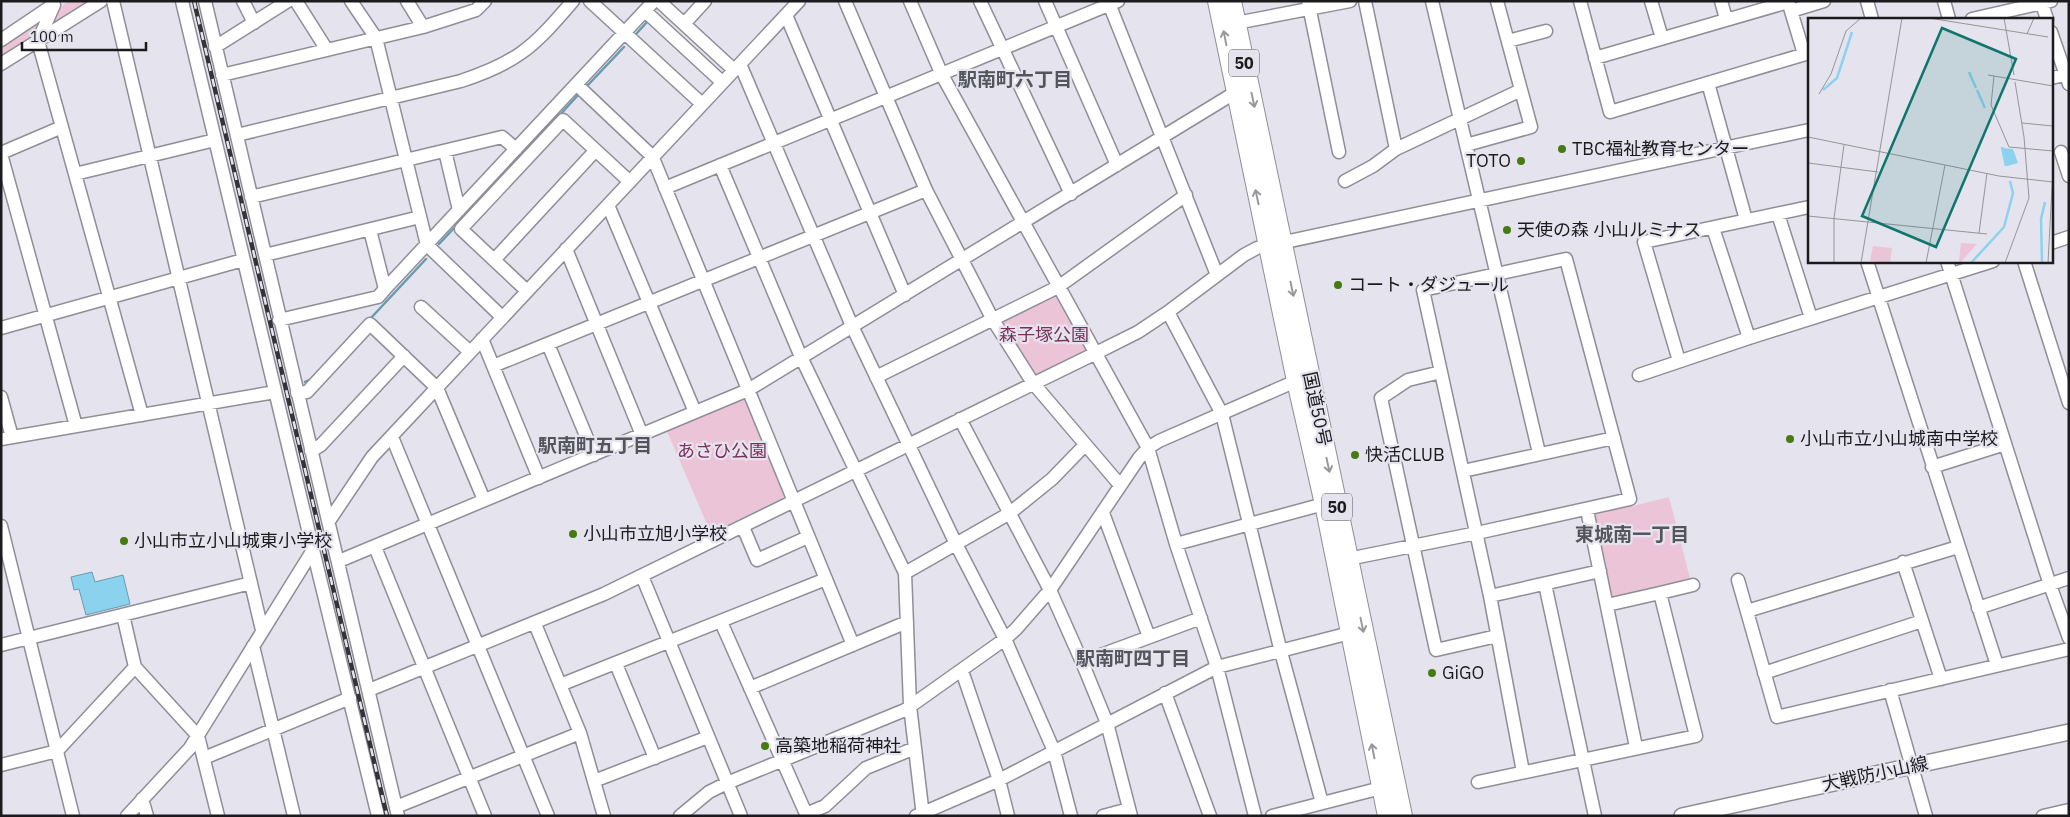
<svg xmlns="http://www.w3.org/2000/svg" width="2070" height="817" font-family="'IBM Plex Sans','Noto Sans JP',sans-serif">
<rect width="100%" height="100%" fill="#e5e4ee"/>
<path fill="#ecc4d7" d="M68,1H92L53,27L52,23L63,5Z
M47,15L36,37L1,59V46Z
M1057,293L1086,346L1084,353L1038,375L1032,373L1000,323L1001,320Z
M741,397L747,399L787,495L783,501L712,536L666,429Z
M1669,497L1691,582L1610,601L1591,512L1629,504L1633,506Z"/>
<path fill="#8bd2ef" stroke="#699bb0" d="M92,572L95,582L123,575L130,604L86,615L79,589L74,590L71,577Z"/>
<g fill="none" stroke-linecap="round" stroke-linejoin="round">
<path stroke="#699bb0" stroke-width="2.5" d="M637,33L647,22
M588,85L624,47
M558,117L578,95
M439,244L457,225
M370,319L426,259
M305,382L312,379"/>
<defs>
<path id="minor" d="M52,1L54,5L38,41L142,415
M113,1L262,630
M182,1L313,550L378,816
M205,1L398,816
M243,1L254,23
M296,1L327,50
M351,1L376,38L427,245L502,317
M407,1L423,27
M590,1L702,104
M659,1L734,70
M845,1L926,190L993,320L1033,383L1120,485
M910,1L942,75L1148,448L1176,544L1217,667L1255,816
M980,1L1071,194
M1045,1L1117,165
M1108,1L1217,275
M1308,1L1339,152
M1365,1L1396,149
M1432,1L1539,453
M1580,1L1610,112L1809,53
M1651,1L1662,38
M1721,1L1726,19
M1788,1L1804,54
M1867,1L1872,19
M1944,1L1949,19
M2041,1L2047,19
M645,11L722,82
M1791,11L1824,1
M786,15L905,295
M1972,19L2051,1
M1236,23L1350,1
M684,24L705,1
M2051,32L2069,84
M1,40L53,5
M1508,41L1546,31
M215,47L288,1
M1595,58L1788,2
M1,64L101,1
M740,64L852,326L956,544L1005,639L1054,751L1071,816
M222,75L423,27L476,10L485,1
M2051,78L2069,74
M1708,83L1746,220
M577,85L653,157
M237,135L461,81C482,74 503,66 521,53C541,39 557,19 573,1
M1466,145L1531,127L1497,1
M445,151L459,210
M2061,152L2069,176
M1,153L62,127
M1,154L76,426
M653,158L853,645
M720,165L801,357L905,573L910,706L923,816
M75,174L215,140
M1345,181L1373,166L1396,149L1521,90
M665,188L1118,1
M251,197L502,137L516,149
M608,205L695,412
M1778,214L1811,318
M1713,228L1749,338
M2051,243L2069,237
M566,249L642,435
M265,255L420,217
M494,260L595,151
M1867,261L1997,665
M1947,261L2050,585L2069,638
M2024,261L2069,403
M385,289L654,1
M527,291L461,229L563,120L630,182
M421,307L470,352
M1168,312L1222,414L1281,652L1322,803
M279,320L378,297L385,289L370,230
M1,328L243,260
M482,339L539,478
M548,344L594,455
M1679,361L1644,242L1809,207
M493,366L926,190
M1441,372L1408,380L1381,398L1436,650L1497,636
M1639,375L1749,338L1993,261
M876,377L1058,287L1186,195
M297,393L307,392L370,324L437,388L484,500
M1,397L12,437
M960,419L1050,590L1082,662L1107,723L1131,816
M392,437L548,816
M1,439L275,392
M311,451L321,445L404,356
M1932,467L2005,444
M1463,471L1614,438
M1587,510L1636,747
M1103,513L1149,637
M329,521L372,457L799,1
M1,526L73,816
M743,527L757,560L808,537
M1176,544L1324,504
M375,547L485,816
M1348,559L1477,533L1630,499L1566,259L1423,290L1490,596L1523,772
M339,561L748,390L1236,92
M1903,562L1941,679
M905,573L1010,513L1052,479L1085,445
M642,576L741,816
M1738,580L1777,717L2069,649
M1545,584L1595,816
M1660,593L1693,585
M1490,596L1600,571
M1978,608L2069,578
M1747,611L1958,547
M123,615L135,667L198,736L218,816
M721,622L807,816
M535,624L580,733L604,816
M1,645L251,583
M253,646L294,816
M1082,662L1201,618
M616,664L655,758
M962,671L999,780L1008,816
M1764,673L1922,621
M560,685L826,579
M750,688L907,622
M369,690L604,594L1094,354L1138,332L1168,312L1244,255L1257,248L1809,130
M1890,690L1926,816
M1165,693L1210,816
M204,758L350,698
M1,765L57,751L135,667
M594,781L708,737
M1478,782L1696,736L1660,593L1607,605
M142,799L147,816
M396,807L580,733
M806,814L825,806L866,768L915,748
M127,816L190,748L313,550
M680,816L709,792L727,783L905,710L1005,639L1016,629L1050,590L1139,458L1148,448L1159,441L1296,381
M916,816L999,780L1217,667L1350,633
M1103,816L1129,809
M1272,816L1381,788
M2043,816L2069,810"/>
<path id="major" d="M1682,816L2069,732"/>
<path id="highway" d="M1217,1L1296,381L1324,504L1387,816
M1232,1L1403,816"/>
</defs>
<use href="#minor" stroke="#8e8e97" stroke-width="15"/>
<use href="#major" stroke="#8e8e97" stroke-width="18"/>
<use href="#highway" stroke="#8e8e97" stroke-width="20"/>
<use href="#minor" stroke="#fff" stroke-width="12"/>
<use href="#major" stroke="#fff" stroke-width="15"/>
<use href="#highway" stroke="#fff" stroke-width="18"/>
<defs>
<path id="rail" d="M194,1L387,816"/>
</defs>
<use href="#rail" stroke="#343438" stroke-width="4.5"/>
<use href="#rail" stroke="#e5e4ee" stroke-width="2.5" stroke-dasharray="8" stroke-linecap="butt"/>
</g>
<defs><path id="oneway-shaft" d="M-6 0H5M1.5-3L5.5 0L1.5 3" fill="none" stroke-width="1.6" stroke-linecap="round" stroke-linejoin="round" transform="scale(1.25)"/></defs>
<g stroke="#98989a">
<use href="#oneway-shaft" transform="translate(1225 38) rotate(-101)"/>
<use href="#oneway-shaft" transform="translate(1253 100) rotate(78)"/>
<use href="#oneway-shaft" transform="translate(1257 197) rotate(-102)"/>
<use href="#oneway-shaft" transform="translate(1292 289) rotate(78)"/>
<use href="#oneway-shaft" transform="translate(1328 465) rotate(78)"/>
<use href="#oneway-shaft" transform="translate(1362 625) rotate(78)"/>
<use href="#oneway-shaft" transform="translate(1373 751) rotate(-101)"/>
</g>
<g fill="#457b10" stroke="#e5e4ee" stroke-width="2">
<circle cx="1562" cy="149" r="5"/>
<circle cx="1521" cy="161" r="5"/>
<circle cx="1507" cy="230" r="5"/>
<circle cx="1338" cy="285" r="5"/>
<circle cx="1790" cy="439" r="5"/>
<circle cx="1355" cy="455" r="5"/>
<circle cx="573" cy="534" r="5"/>
<circle cx="124" cy="541" r="5"/>
<circle cx="1432" cy="673" r="5"/>
<circle cx="765" cy="746" r="5"/>
</g>
<g text-anchor="middle" stroke-width="4.5" stroke-linejoin="round" paint-order="stroke">
<g fill="#e5e4ee" stroke="#58575c" stroke-width="1">
<rect x="1229" y="49.5" width="30" height="27" rx="4"/>
<rect x="1322" y="493.5" width="30" height="27" rx="4"/>
</g>
<g font-size="16" font-weight="bold" fill="#1b1b1e">
<text x="1244" y="69">50</text>
<text x="1337" y="513">50</text>
</g>
<g font-size="18" fill="#1b1b1e" stroke="#e5e4ee" text-anchor="start">
<text x="1572" y="155">TBC福祉教育センター</text>
<text x="1511" y="167" text-anchor="end">TOTO</text>
<text x="1517" y="236">天使の森 小山ルミナス</text>
<text x="1348" y="291">コート・ダジュール</text>
<text x="1800" y="445">小山市立小山城南中学校</text>
<text x="1365" y="461">快活CLUB</text>
<text x="583" y="540">小山市立旭小学校</text>
<text x="134" y="547">小山市立小山城東小学校</text>
<text x="1442" y="679">GiGO</text>
<text x="775" y="752">高築地稲荷神社</text>
</g>
<g font-size="18" fill="#793059" stroke="#e5e4ee">
<text x="1044" y="341">森子塚公園</text>
<text x="722" y="457">あさひ公園</text>
</g>
<g font-size="18" fill="#1b1b1e" stroke="#e5e4ee">
<text transform="translate(1317 409) rotate(78)" y="6">国道50号</text>
<text transform="translate(1875 774) rotate(-12)" y="6">大戦防小山線</text>
</g>
<g font-size="19" font-weight="bold" fill="#54545d" stroke="#e5e4ee">
<text x="1015" y="86">駅南町六丁目</text>
<text x="595" y="452">駅南町五丁目</text>
<text x="1632" y="541">東城南一丁目</text>
<text x="1133" y="665">駅南町四丁目</text>
</g>
</g>
<g transform="translate(1808 18)">
<rect width="245" height="245" fill="#e5e4ee"/>
<path d="M153,225L169,226L152,245L151,243ZM65,228L84,230L82,245L62,243Z" fill="#ecc4d7"/>
<path d="M195,130L205,131L210,145L199,148Z" fill="#8bd2ef"/>
<path fill="none" stroke="#8bd2ef" stroke-width="2.5" d="M161,54L168,70M15,72L29,60L44,14M169,72L177,90M194,129L198,148M163,245L196,209L205,175L202,163M234,245L233,201L237,184"/>
<path fill="none" stroke="#94949b" stroke-width="1" d="M121,0L240,19M196,0L206,57M219,16L226,0M180,57L245,68M186,58L183,87L201,129L245,133M11,76L23,56L38,13L53,0M214,105L245,108M0,119L191,158L245,164M0,145L70,154M0,198L179,216M171,215L179,155M26,245V200L36,127M53,245L94,0M118,245L137,147M197,245L221,180L216,119L207,64M240,245L245,151"/>
<path fill="#0f766e" fill-opacity="0.15" stroke="#0f766e" stroke-width="2.5" d="M134,10L208,41L128,229L54,198Z"/>
<rect width="245" height="245" fill="none" stroke="#1b1b1e" stroke-width="2.5"/>
</g>
<rect width="2070" height="817" fill="none" stroke="#1b1b1e" stroke-width="5"/>
<path d="M22 42v8h124v-8" fill="none" stroke="#1b1b1e" stroke-width="2.5"/>
<text x="30" y="42" font-size="15" fill="#1b1b1e" stroke="#e5e4ee" stroke-width="4" paint-order="stroke">100 m</text>
</svg>
